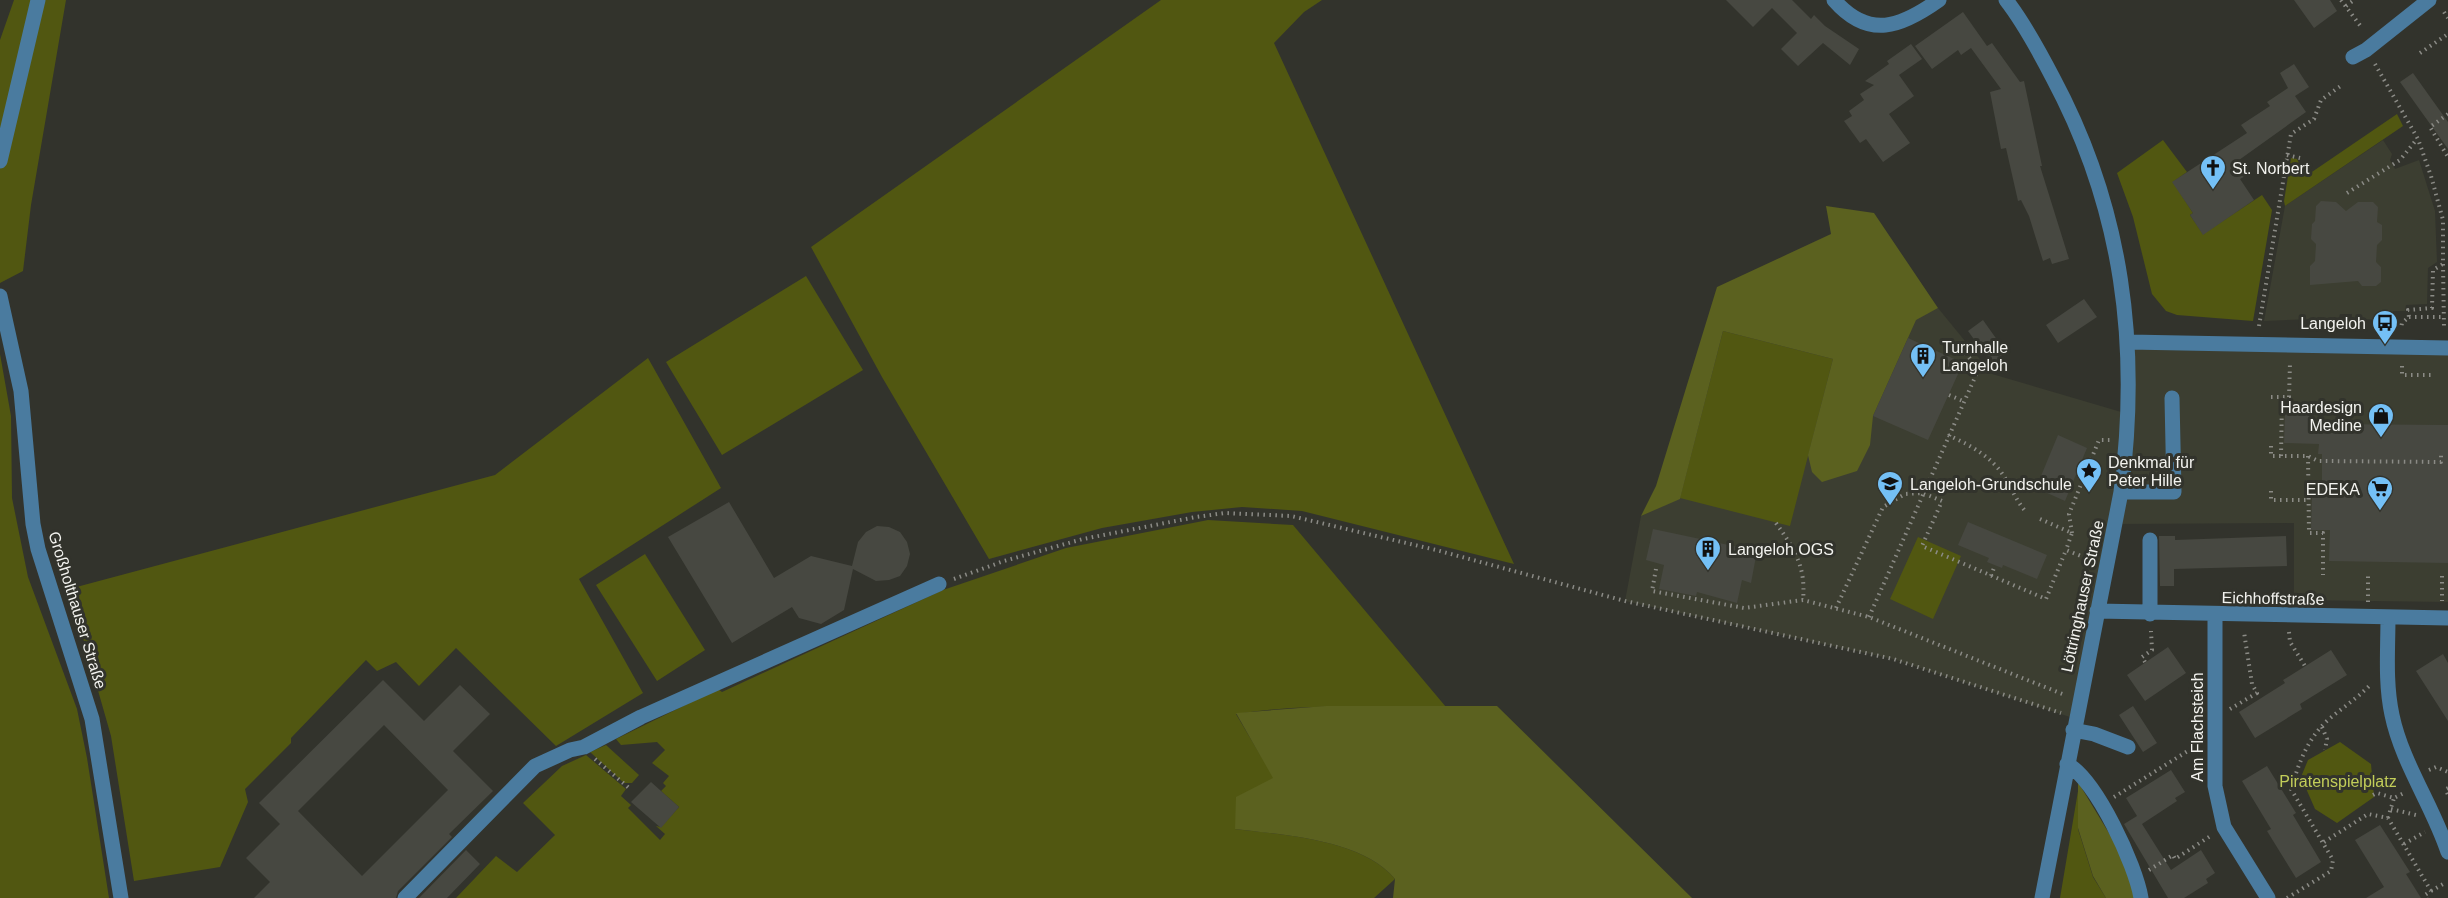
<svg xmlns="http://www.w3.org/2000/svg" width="2448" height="898" font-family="Arial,sans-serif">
<rect width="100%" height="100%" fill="#32332c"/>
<path fill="#3c3e31" d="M2383,140L2392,154L2390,160L2395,169L2419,160L2435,211L2437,262L2428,268L2427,304L2406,305L2405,311H2393V320L2352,319V314H2340L2339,318L2264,321L2285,206Z
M1938,308L1992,374L2128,414L2129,342L2448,348V602L2294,600V523L2116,524L2076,719L1893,659L1625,601L1641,516L1680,498L1723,331L1833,359Z"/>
<path fill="#515711" d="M14,0H66L31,205L23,271L0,283V40Z
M1161,0H1322L1304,12L1274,43L1514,564L1302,511L1242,507L1192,512L1102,528L989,559L882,377L811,247Z
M2397,114L2403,126L2285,206L2284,201L2291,158L2297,159L2306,176Z
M2163,140L2187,172L2173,182L2193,213L2190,215L2203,234L2262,195L2272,210L2253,321L2177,315L2166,311L2152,294L2133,217L2117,173Z
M806,276L863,370L722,455L666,362Z
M1723,331L1833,359L1790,526L1680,498Z
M0,354L11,416L12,498L28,577L77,709L87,758L109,898H0Z
M648,358L721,488L579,579L643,693L556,746L456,648L419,686L396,662L377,671L366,660L291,738V743L245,789L248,802L220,867L134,881L111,736L69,589L495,475Z
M1208,520L1293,525L1446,707C1376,707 1305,703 1236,714L1274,778L1235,829C1283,835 1362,839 1395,879L1374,898H456L496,856L517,872L555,835L523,803L562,766L586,755L626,789L621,796L631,805L628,808L660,840L665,834L656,826L661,827L679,807L661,791L666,786L663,783L669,776L652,763L665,750L657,742L621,745L616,739L718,689L722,692L943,590L1066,548Z
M1918,537L1961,556L1933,619L1890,599Z
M645,554L705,650L657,681L596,585Z
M2340,742L2371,764L2374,797L2337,823L2315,809L2301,777L2308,760Z
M606,745L639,775L632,783H624L590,752Z
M2078,791V829L2093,877L2106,898H2060Z"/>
<path fill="#5b611f" d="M1826,206L1874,213L1938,308L1916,320L1873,416L1870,445L1857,471L1822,482L1812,472L1808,455L1833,359L1723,331L1680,499L1641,516L1656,486L1717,287L1831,234Z
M1326,706H1497L1692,898H1393L1395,879C1362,839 1282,835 1235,829L1236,797L1273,778L1236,713Z
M2078,782L2141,886L2140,898H2106L2093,876L2078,828Z"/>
<path fill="#474841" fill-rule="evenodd" d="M1726,0H1792L1811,19L1814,15L1825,26L1859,49L1850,65L1823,43L1798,66L1781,49L1797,33L1772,8L1753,27Z
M2294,0H2330L2337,11L2314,28Z
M1963,12L1987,46L1992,43L2020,82L2024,81L2042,166H2040L2069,259L2052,264L2050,258L2043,261L2029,216L2021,200L2018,201L2006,148L2001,149L1990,92L2001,89L1971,48L1961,55L1958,50L1932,69L1915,46Z
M1911,44L1922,59L1899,75L1914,96L1889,114L1910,143L1883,162L1866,139L1860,143L1844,121L1852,116L1849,111L1864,100L1860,94L1874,85L1865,81L1889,64L1887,61Z
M2294,64L2309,87L2295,96L2306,112L2239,160L2249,174L2240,179L2254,200L2203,235L2190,215L2193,213L2172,182L2247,133L2241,125L2270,106L2267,102L2288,88L2280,73Z
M2413,73L2448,122V149L2400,82Z
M2321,201L2336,202L2346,211L2358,202H2373L2378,207L2377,222L2382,225V240L2377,245L2376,262L2381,267V282L2376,286H2362L2358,281L2310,285V266L2315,261L2316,244L2311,239L2312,224L2315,221L2316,206Z
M2084,299L2097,317L2058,343L2046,325Z
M1983,320L2005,351L1994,367L1968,331Z
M1908,338L1963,363L1928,440L1873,416Z
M2285,413H2311V419H2319V424L2448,425V563L2329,561L2330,530H2311L2312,494H2322V454H2318L2319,444L2284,443Z
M2058,435L2087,448L2065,501L2036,488Z
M729,502L774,578L811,556L852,566L858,542L866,532L877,526L889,527L900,532L907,542L910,554L907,566L900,576L889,580L876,581L853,569L844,610L821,624L799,618L792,607L732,643L668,537Z
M1968,522L2047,555L2037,579L2003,565L2002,568L1987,562L1989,558L1958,545Z
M1653,529L1757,551L1751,583L1742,580L1737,603L1697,592L1696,596L1659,589L1664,565L1646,560Z
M2159,536H2175V540L2286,536L2287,566L2174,569V586H2160Z
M2168,647L2186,673L2145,701L2127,675Z
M2331,650L2347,675L2300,704L2302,709L2255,738L2239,712L2285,683L2283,680Z
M2443,654L2448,663V721L2416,671Z
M383,680L424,721L460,685L490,714L453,751L493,791L449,834L452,837L398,891L396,898H254L270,882L246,858L280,824L259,803ZM384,725L448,790L362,876L298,811Z
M2133,706L2157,743L2143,752L2119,715Z
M2267,766L2296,813L2293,815L2321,862L2296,878L2267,831L2271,829L2242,781Z
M2171,770L2185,792L2175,798L2177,801L2142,824L2171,870L2201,850L2215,873L2206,879L2208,883L2184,898H2168L2124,824L2137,816L2126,798Z
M651,782L679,807L661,828L631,802Z
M2380,825L2410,872L2406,874L2421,898H2366L2384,887L2355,840Z
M466,850L480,864L447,898H419Z"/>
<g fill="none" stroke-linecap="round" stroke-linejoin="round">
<path stroke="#8b8b86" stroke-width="4" stroke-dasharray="1.5 4.5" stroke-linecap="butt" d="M2341,0L2362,28
M2346,6L2354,0
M2444,12L2448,18
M2420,53L2448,34
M2375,64L2418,139L2431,176L2443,220V264L2433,270L2432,308L2408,310L2409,317L2402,323L2401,328
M2448,114L2430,127L2448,157
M2287,155L2300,158
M2347,193L2400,160L2417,139
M2443,264L2444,328
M2409,317H2444
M2259,326L2291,134L2314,119L2321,100L2342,85
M2402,366V375H2433
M1949,395L1963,401
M2271,397H2282
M1948,435C1965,443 1982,451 1996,466C2009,480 2014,499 2027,513
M2271,446V456H2308L2318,461L2441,462V455
M2281,456L2282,397H2289L2290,363
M2308,456L2309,533H2323V575
M2271,491V500H2309
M2040,519L2072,533L2066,550
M1776,523C1795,550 1806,567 1803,600
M2072,533L2069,514L2099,440H2110
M1656,569L1652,591L1744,608L1803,600L1869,617L2065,695
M1991,576L1995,565
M2442,576V601
M954,579L1004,561L1083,539L1196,517L1225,513L1291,516L1436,550L1625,601L1893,659L2061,713
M2368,602V576
M1836,608L1883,507L1905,494L1923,493L1942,501L1922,546L2046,599L2066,550L2091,560
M1869,617L1976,375C1973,356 1962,349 1946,341
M2289,632L2290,642L2305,666
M2145,662L2142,657L2152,650L2151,631
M2230,709L2257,693L2252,684L2244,632
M2322,727L2327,739L2325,750
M595,759L629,788
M2429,770L2436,767L2448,772
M2448,788L2446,789L2448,795
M2373,795L2377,793L2394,798L2406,792
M2114,797L2199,744
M2391,809L2416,815
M2388,818L2394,798
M2324,842L2368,814L2388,818L2431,891L2425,895L2427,898
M2404,844L2425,832
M2149,870L2173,855L2175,859L2212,835
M2431,891L2445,883
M2287,898L2331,871L2333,860L2291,789C2299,763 2307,739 2328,720C2343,707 2358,698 2371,684"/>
<path stroke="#4a7b9f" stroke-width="15" d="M1834,0C1869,40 1901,27 1939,0
M2006,0C2024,23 2039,51 2053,78C2123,209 2140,346 2121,492L2042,898
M2353,57L2366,50L2429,0
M0,161L38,0
M0,296L21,391L33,524L38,549L92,719L121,898
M2129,342L2448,348
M2121,492H2174L2172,398
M2097,611L2448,618
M2150,614V540
M2215,615V786L2224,827L2268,898
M2388,617C2388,649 2385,683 2392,715C2402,763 2433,806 2448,852
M2073,730L2094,734L2128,747
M2067,764C2096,779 2136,866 2141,898
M405,898L535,766L570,750L584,747L641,717L939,584"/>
</g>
<defs>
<symbol id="church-pin" viewBox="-11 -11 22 30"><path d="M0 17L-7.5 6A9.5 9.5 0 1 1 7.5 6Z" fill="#74c0f6" stroke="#32332c"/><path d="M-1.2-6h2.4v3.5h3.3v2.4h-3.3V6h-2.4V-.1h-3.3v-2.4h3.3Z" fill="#111"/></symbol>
<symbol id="bus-pin" viewBox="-11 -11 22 30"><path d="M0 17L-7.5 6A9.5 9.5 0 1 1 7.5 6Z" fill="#74c0f6" stroke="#32332c"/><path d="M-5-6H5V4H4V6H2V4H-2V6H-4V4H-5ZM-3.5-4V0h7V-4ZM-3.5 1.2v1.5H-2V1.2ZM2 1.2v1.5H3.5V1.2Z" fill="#111"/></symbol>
<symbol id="building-pin" viewBox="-11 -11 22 30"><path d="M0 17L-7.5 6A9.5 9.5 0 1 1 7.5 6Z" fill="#74c0f6" stroke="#32332c"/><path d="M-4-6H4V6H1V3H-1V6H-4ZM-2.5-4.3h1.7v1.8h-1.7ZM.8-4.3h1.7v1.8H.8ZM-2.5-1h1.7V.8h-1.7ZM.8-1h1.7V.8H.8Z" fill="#111"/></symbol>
<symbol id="shop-pin" viewBox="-11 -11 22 30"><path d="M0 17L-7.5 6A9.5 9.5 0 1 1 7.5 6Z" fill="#74c0f6" stroke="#32332c"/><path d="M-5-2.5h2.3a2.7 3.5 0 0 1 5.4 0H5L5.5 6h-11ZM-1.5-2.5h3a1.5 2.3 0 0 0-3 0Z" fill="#111"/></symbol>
<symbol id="sight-pin" viewBox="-11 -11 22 30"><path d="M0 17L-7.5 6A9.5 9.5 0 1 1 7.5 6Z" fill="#74c0f6" stroke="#32332c"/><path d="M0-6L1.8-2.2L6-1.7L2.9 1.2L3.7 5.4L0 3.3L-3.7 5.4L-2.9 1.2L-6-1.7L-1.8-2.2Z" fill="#111"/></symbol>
<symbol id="school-pin" viewBox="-11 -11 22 30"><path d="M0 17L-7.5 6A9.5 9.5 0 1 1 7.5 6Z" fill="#74c0f6" stroke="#32332c"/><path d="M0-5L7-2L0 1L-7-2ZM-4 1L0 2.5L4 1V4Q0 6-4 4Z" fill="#111"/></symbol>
<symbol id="supermarket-pin" viewBox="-11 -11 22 30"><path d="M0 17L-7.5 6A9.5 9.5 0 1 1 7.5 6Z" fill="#74c0f6" stroke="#32332c"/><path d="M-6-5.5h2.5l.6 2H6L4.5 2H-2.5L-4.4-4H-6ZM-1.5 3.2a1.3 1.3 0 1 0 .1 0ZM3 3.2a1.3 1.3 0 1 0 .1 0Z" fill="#111"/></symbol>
</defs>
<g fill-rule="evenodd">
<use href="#church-pin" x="2198" y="153" width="30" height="40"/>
<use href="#bus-pin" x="2370" y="308" width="30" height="40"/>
<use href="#building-pin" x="1908" y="341" width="30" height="40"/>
<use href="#shop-pin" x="2366" y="401" width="30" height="40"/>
<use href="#sight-pin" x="2074" y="456" width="30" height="40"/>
<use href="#school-pin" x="1875" y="469" width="30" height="40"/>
<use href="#supermarket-pin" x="2365" y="474" width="30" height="40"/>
<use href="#building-pin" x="1693" y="534" width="30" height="40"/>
</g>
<g text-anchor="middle" stroke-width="6" stroke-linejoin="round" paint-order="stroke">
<g font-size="16" fill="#f3f3ef" stroke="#32332c" text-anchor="start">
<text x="2232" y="174">St. Norbert</text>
<text x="2366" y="329" text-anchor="end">Langeloh</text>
<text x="1942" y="353">Turnhalle<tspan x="1942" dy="18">Langeloh</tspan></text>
<text x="2362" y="413" text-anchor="end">Haardesign<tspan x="2362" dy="18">Medine</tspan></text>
<text x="2108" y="468">Denkmal für<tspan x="2108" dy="18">Peter Hille</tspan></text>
<text x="1910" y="490">Langeloh-Grundschule</text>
<text x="2360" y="495" text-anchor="end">EDEKA</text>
<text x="1728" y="555">Langeloh OGS</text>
</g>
<g font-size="16" fill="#f3f3ef" stroke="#32332c">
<text transform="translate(2082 596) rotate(-78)" y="6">Löttringhauser Straße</text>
<text transform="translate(2273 598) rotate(1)" y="6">Eichhoffstraße</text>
<text transform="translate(78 610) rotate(73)" y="6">Großholthauser Straße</text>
<text transform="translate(2197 727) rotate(-90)" y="6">Am Flachsteich</text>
</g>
<g font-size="16" fill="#c2cd59" stroke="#32332c">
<text x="2338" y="787">Piratenspielplatz</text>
</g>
</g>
</svg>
